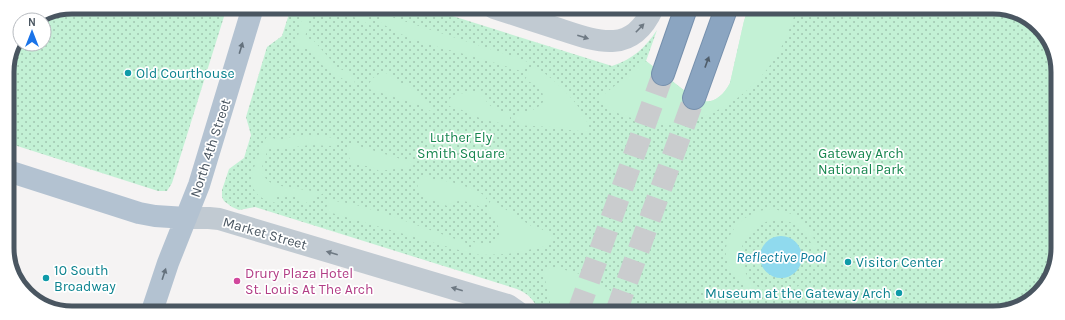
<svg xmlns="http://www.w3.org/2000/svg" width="1065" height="320" font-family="Karla,sans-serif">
<defs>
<pattern id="grass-dots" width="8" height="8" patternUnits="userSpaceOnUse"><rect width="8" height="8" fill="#c3f1d5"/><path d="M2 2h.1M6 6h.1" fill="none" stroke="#a0c6b0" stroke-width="1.8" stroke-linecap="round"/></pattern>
</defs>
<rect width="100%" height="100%" fill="#f5f3f3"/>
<path fill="url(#grass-dots)" d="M72,7H227L172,183L167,191H158L8,143L7,68L20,40V44H44V20H41Z
M287,7L427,8L612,66C633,59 645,48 657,30L646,61L694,98C710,107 722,98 730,83L744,21L748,9H1009L1039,26L1057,60L1056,264L1033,299L997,313L539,312C534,300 529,294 517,289L255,207L239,210L232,207L224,201L222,197V190L229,169L244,158L251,135L246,117L267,47L282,36L289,14Z"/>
<path fill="#c3f1d5" d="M304,8H317L310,15L305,38L314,41L338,68L350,73L354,77L355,84L346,81L324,67L306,48L296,46Z
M336,8H352L356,11L359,8H363L366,11L372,26Z
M748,9H797C792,21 788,34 782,46C757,95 700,133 644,121C625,117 612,113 598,99L646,61L694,98C710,107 722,98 730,83L744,21Z
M382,14L518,58L528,62L524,72C505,66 486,60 467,55C437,46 407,41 380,22Z
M532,65C551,75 588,109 590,132L569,130V128L515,125L516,113C527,113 537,110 544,101L542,91L532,83L525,80Z
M382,72L389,74L400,83L407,84L433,106L431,111L422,108V106L366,88L373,78Z
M485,89C481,105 497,111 510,113V125L484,120L453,106L451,107L447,104C453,86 473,98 485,89Z
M311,135L324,136L338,139L336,144L332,146L310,145L281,149L269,148C262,163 256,176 275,185L324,193L304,204L299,203L298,196H276V203C235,195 257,160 267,136L278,140L291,137Z
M349,143L404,160L405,159L413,162L412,167L379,171C364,159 345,175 349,143Z
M429,176V179C450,180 469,186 487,197L480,207C471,202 456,197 447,206C433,198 410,201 420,177Z
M329,200L353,204L386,214L469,244V253L325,211Z
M491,200L536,229L538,227L556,238L551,244L547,246L508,254L482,255L472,254L473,242C506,251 506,226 485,210Z
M771,209C802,213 813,225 818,256L815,257C805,195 726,219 744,269C748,281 758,289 770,292C785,296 799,288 808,277L810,279C764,320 696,265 740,222C749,214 759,210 771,209Z
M551,268C583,270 612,287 632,312H552L543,269Z"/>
<path fill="#90daee" d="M760 257a21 21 0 1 1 42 0a21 21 0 1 1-42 0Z"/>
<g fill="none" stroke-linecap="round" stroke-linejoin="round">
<path stroke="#caccce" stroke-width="22" stroke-dasharray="22 11" stroke-linecap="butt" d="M578,312L663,74
M616,312L694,98"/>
<defs>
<path id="highway" d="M663,74L686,8
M694,98L726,9"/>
</defs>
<use href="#highway" stroke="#7690ad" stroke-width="24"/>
<path stroke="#c1cad2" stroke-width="22" d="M494,8C516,15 537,22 559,29C598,42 632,55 653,8
M186,218H209L219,219L494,301L508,305L518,312"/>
<path stroke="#b3c2d1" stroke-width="22" d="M8,171L139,213L155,216L186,218
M152,311L168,263L199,185L253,7"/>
<use href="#highway" stroke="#8ba5c1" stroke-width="22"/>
</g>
<defs><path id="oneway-solid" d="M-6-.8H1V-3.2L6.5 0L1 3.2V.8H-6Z"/></defs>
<g fill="#6e7983">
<use href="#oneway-solid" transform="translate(640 28) rotate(-46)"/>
<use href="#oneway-solid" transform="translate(583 37) rotate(17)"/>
<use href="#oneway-solid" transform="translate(332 253) rotate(-164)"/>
<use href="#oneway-solid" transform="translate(457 289) rotate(-164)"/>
</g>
<g fill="#64717d">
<use href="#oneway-solid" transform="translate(241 48) rotate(-73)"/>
<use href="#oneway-solid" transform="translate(164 274) rotate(-72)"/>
</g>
<use fill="#505e6b" href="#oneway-solid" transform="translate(707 62) rotate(-70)"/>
<g fill="#0f9aa8" stroke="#fff" stroke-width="1.5">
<circle cx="128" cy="73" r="4"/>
<circle cx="848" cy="262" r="4"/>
<circle cx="46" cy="278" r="4"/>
<circle cx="899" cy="293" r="4"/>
</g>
<circle fill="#d1479c" stroke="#fff" stroke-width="1.5" cx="237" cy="281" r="4"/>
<g text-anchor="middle" stroke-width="3.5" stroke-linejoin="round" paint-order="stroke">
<g font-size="14" fill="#0d838f" stroke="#fff" text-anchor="start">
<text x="136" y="78">Old Courthouse</text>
<text x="856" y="267">Visitor Center</text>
<text x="54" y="275">10 South<tspan x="54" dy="16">Broadway</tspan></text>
<text x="891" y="298" text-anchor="end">Museum at the Gateway Arch</text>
</g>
<g font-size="14" fill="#17864f" stroke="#fff">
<text x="461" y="142">Luther Ely<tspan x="461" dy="16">Smith Square</tspan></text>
<text x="861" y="158">Gateway Arch<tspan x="861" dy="16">National Park</tspan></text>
</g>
<g font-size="14" fill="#4a5661" stroke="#fff">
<text transform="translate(210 148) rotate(-72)" y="5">North 4th Street</text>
<text transform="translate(265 233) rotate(16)" y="5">Market Street</text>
</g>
<g font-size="14" fill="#b23c85" stroke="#fff" text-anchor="start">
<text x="245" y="278">Drury Plaza Hotel<tspan x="245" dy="16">St. Louis At The Arch</tspan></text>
</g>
<g font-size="15" font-style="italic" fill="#0c7c9b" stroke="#fff">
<text x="781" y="262">Reflective Pool</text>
</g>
</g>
<path d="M0 0H1065V320H0ZM72 14H993A58 58 0 0 1 1051 72V248A58 58 0 0 1 993 306H72A58 58 0 0 1 14 248V72A58 58 0 0 1 72 14Z" fill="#fff" fill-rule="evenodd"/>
<path fill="none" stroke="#4a5661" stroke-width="5" d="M72 14H993A58 58 0 0 1 1051 72V248A58 58 0 0 1 993 306H72A58 58 0 0 1 14 248V72A58 58 0 0 1 72 14Z"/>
<g transform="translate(32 32)"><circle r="19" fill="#ffffff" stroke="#b7bbc0"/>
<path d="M0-3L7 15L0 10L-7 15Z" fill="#1a73e8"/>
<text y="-6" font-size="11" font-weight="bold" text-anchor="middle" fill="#4a5661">N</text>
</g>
</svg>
